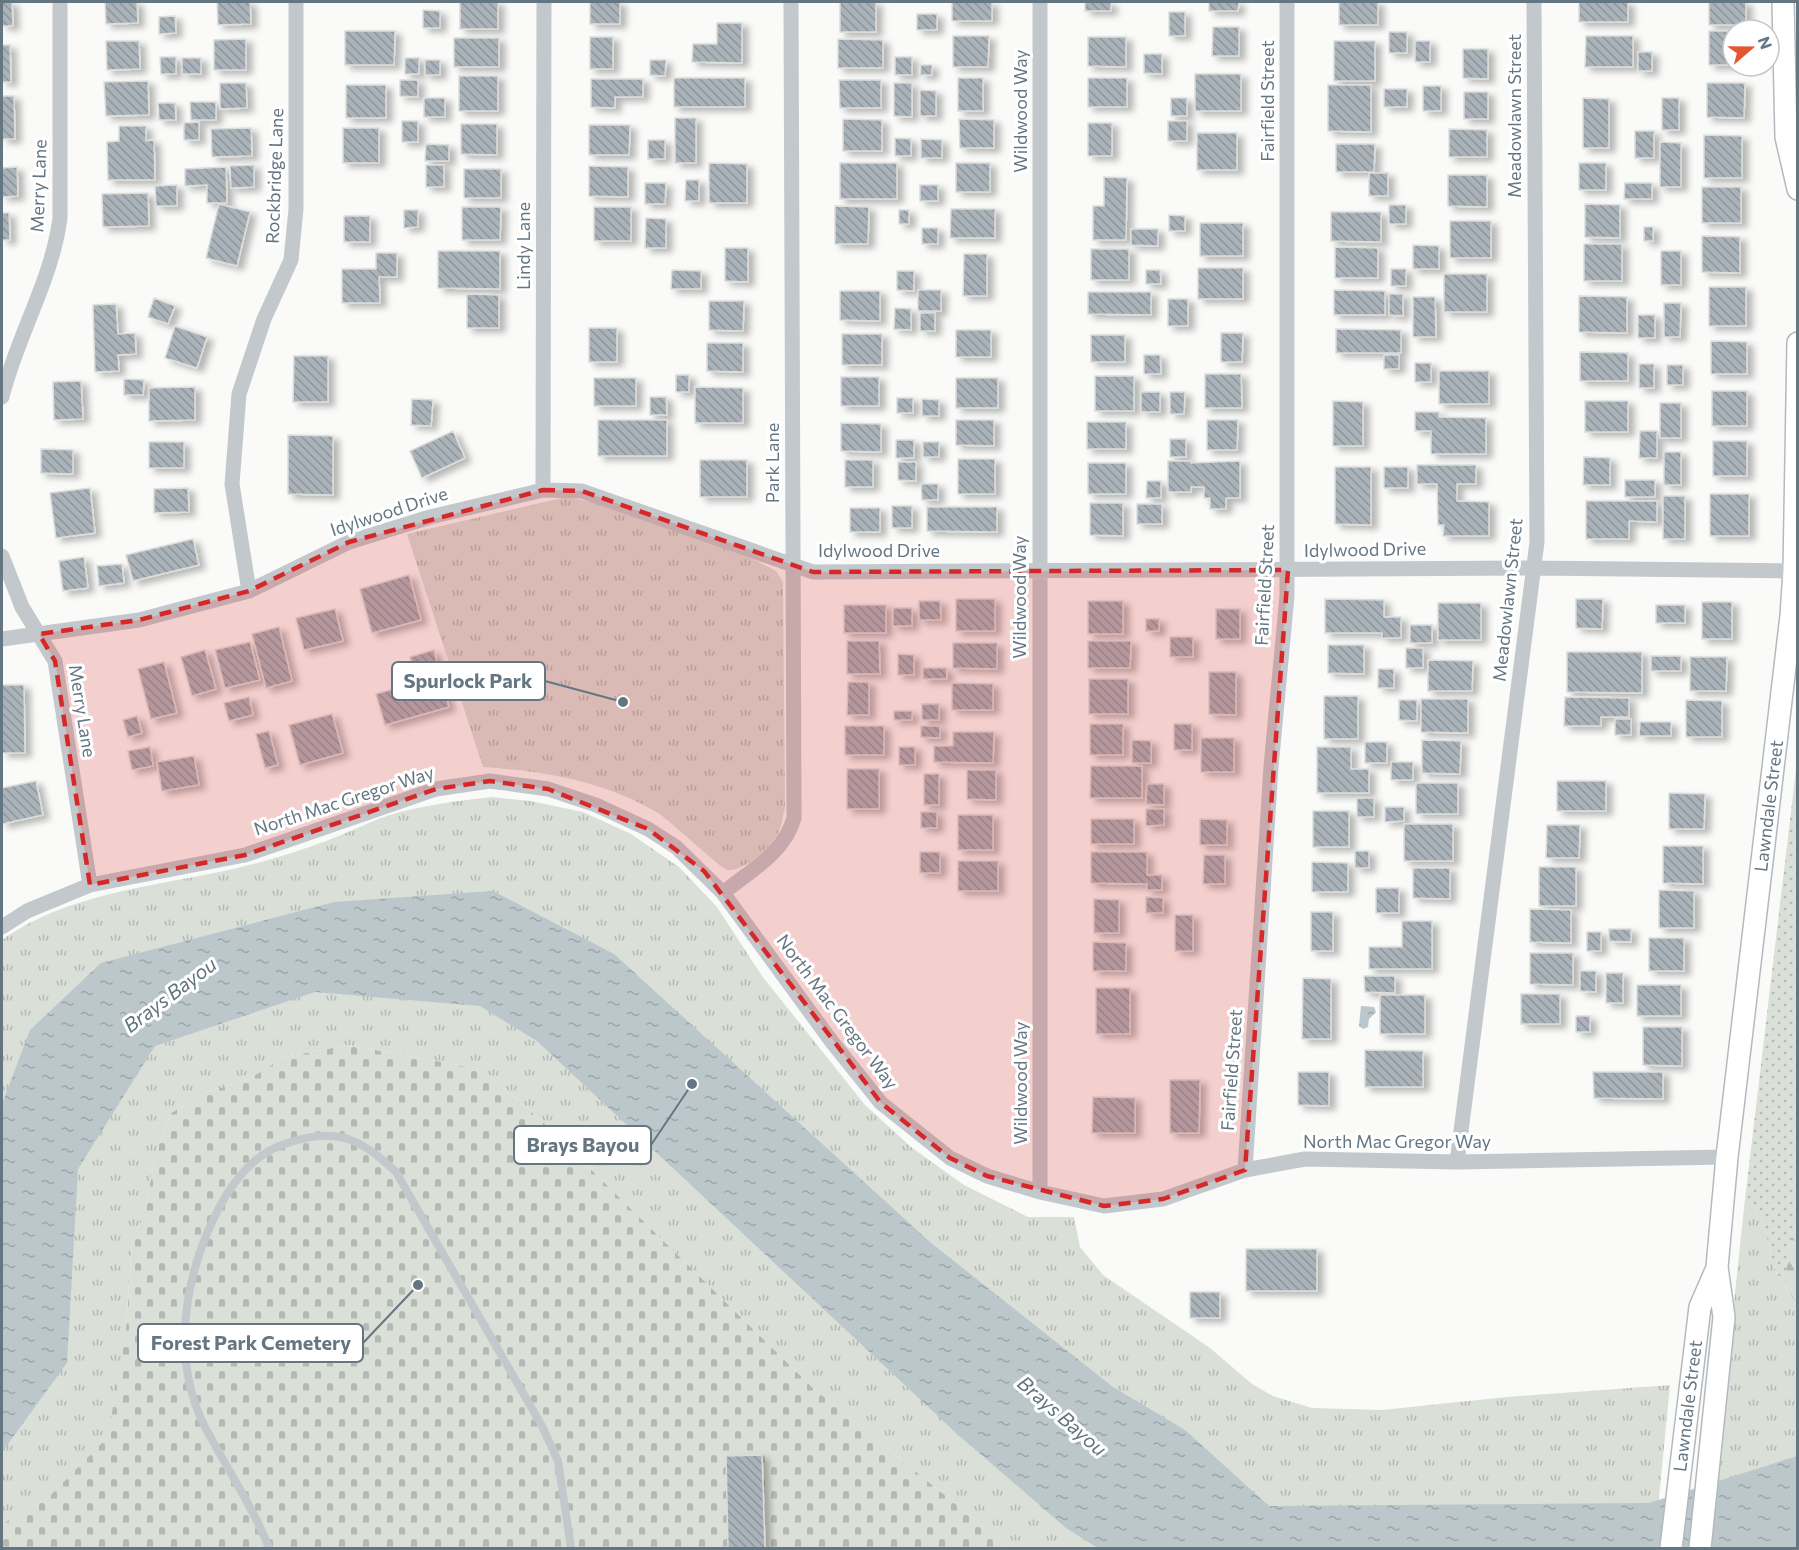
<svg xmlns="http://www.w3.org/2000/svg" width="1799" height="1550" font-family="Commissioner,sans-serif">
<defs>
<pattern id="grass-dots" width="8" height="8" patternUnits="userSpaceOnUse" patternTransform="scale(1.5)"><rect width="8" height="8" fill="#dadfd7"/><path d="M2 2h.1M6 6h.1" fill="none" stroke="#b4b9b4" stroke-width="1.8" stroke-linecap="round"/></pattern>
<pattern id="forest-firs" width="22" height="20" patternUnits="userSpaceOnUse" patternTransform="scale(1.5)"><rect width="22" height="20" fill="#dadfd7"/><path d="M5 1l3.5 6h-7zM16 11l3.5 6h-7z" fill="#b4b9b4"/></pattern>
<pattern id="cemetery-stones" width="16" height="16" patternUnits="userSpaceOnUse" patternTransform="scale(1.5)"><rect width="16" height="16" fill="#dadfd7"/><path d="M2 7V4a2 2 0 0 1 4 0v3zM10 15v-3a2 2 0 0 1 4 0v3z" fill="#b4b9b4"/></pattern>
<pattern id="park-tufts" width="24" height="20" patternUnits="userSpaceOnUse" patternTransform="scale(1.5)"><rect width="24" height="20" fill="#dadfd7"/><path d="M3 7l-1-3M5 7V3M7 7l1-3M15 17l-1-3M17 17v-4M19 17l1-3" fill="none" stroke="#b4b9b4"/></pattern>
<pattern id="water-ripples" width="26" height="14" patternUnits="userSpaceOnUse" patternTransform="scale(1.5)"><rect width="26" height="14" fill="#bbc7cb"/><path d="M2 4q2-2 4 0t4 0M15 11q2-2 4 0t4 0" fill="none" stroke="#9ca6aa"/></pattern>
<pattern id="building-back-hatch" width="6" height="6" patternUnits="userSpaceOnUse" patternTransform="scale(1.5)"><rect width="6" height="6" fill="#aab3b9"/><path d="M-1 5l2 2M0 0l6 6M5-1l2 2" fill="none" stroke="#8e969c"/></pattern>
<filter id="shadow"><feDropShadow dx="6" dy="4" stdDeviation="3" flood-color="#0004"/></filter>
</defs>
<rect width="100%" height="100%" fill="#fafaf8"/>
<path fill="url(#grass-dots)" d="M1797,761V1306L1775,1270L1760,1210L1744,1208Z"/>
<path fill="url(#forest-firs)" d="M1797,1214V1306L1784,1282Z"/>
<path fill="url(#cemetery-stones)" d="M348,1045L481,1069L542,1121L813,1388L1010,1548H2V1524L49,1497L126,1328L132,1241L146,1206L155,1155L171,1113L206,1092L247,1080L284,1057Z"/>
<path fill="url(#park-tufts)" d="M566,497L598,503L751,558L776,571L783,582L785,807C783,815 782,826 778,833C772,846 743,872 728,870C722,870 671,821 658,813C604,781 544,771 483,767L407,534Z
M492,797L530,801L583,812L631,834L679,867L717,907L762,976L865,1105L911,1147L964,1185L1028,1217H1074L1080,1247L1103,1275L1210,1348L1252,1384L1273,1396L1312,1408L1382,1410L1507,1397L1670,1385L1654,1548H1010L813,1388L542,1121L481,1069L348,1045L284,1057L247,1080L206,1092L171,1113L155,1155L146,1206L132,1241L126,1328L108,1437L49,1497L2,1524V940C77,887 175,886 261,862C283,856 305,849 326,841C348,833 368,822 390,815C424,805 457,801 492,797Z
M1744,1208L1760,1210L1775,1270L1797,1306V1548H1708Z"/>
<path fill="url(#water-ripples)" d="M493,891L614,954L930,1242L1113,1387L1185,1430L1269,1506L1649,1503L1797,1456V1548H1098L1066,1528L955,1432L537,1041L480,1006L315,992L155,1046L78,1169L67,1363L2,1452V1104L30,1030L101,963L334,902Z
M1361,1006L1374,1007L1376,1012L1369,1019L1368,1027L1363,1029L1359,1026Z"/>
<path fill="url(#building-back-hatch)" stroke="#dcdcda" stroke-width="1.5" filter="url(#shadow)" d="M2,2H12L13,26H2Z
M105,2H137L138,23L106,24Z
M217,2H250L251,24L218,25Z
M460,2H498V29H460Z
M590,2H620V24H590Z
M840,2H876V32H840Z
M952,2H992V21H952Z
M1085,2H1111V11H1085Z
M1209,2H1239L1238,11H1209Z
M1339,2H1378V25H1339Z
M1579,2H1628V22H1579Z
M1709,2H1746V25H1709Z
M423,10L440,11V28H423Z
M1169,12H1185V36H1169Z
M917,14H937V30H917Z
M175,16L176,33L159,34V17Z
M717,23H742V63L692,62L693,44H717Z
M1213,27H1239V56H1212Z
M345,31H395L394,65H345Z
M1709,31H1733V65H1709Z
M1389,32H1407V53H1389Z
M953,36H989L988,67H953Z
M1586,36H1633V67H1585Z
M590,37H613V69H590Z
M1088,37H1126V67L1088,66Z
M454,38H499V67H454Z
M246,39V70H214V40Z
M838,39L883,40V68H838Z
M106,41H139L140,69L107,70Z
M1334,41H1375V81H1334Z
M1415,41H1430V62H1415Z
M2,45H10L11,82H2Z
M1463,49H1488V79L1463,78Z
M1638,52H1652V71H1638Z
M1144,54H1162V74L1144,73Z
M160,57H176V74H161Z
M895,57H912V75H895Z
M182,58H201V74H182Z
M405,58H419V74H405Z
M425,60H440V75H425Z
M650,60H666L665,76L650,75Z
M921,65H932V75H920Z
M1195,74H1241V111H1195Z
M459,76H498V111H459Z
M674,78H745V107H674Z
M958,78H983V111H958Z
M1088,78H1127V107H1088Z
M591,79H643V97H615V108L591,107Z
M400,80H418V97L400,96Z
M839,80H881V108H840Z
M148,81L149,115L106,116L104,82Z
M220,83H246L247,108L220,109Z
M894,83H912V117L894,116Z
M1707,83H1745L1744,118L1707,117Z
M346,85H386V118H346Z
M1328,85H1371V132L1328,131Z
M1423,86H1441V111H1423Z
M1384,89H1407V107H1384Z
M920,90L936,91V116H920Z
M1464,92H1488V119H1464Z
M2,96H14L15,139H2Z
M424,98H445V117H424Z
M1171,98H1187V116H1171Z
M1583,98L1609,99V148H1583Z
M1662,98H1679V130H1662Z
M190,102H216V120H191Z
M158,103H175L176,120H159Z
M675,118H696V163H675Z
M843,119L882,120V151H843Z
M959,119L994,120V148H960Z
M402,121H418V142H402Z
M1168,121H1187V141H1168Z
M199,122V140H184V123Z
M1088,123H1112V156H1088Z
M461,124H497V155L461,154Z
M589,125H630L629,155H589Z
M119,126H146V141L154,140L155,180H108L107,142L119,141Z
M251,128L252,156L212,157L211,129Z
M343,128H379V163H343Z
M1449,129L1487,130V157H1449Z
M1635,131H1654V158H1635Z
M1197,133H1237V170H1197Z
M1704,135L1742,136V178H1704Z
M895,138L911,139V156H895Z
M921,139L942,140V158H921Z
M648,140H665V159H648Z
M1660,142L1681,143V187H1660Z
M426,144L449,145V161H425Z
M1336,144H1375L1374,172H1336Z
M709,163L747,164V203H709Z
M840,163H897V199H840Z
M956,163H990V192H956Z
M1579,163H1606V190H1579Z
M254,165V187L231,188L230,166Z
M426,165H444V187H426Z
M589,166L628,167V197L589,196Z
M17,167L18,196L2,197V168Z
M226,167L227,203H207V185L185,186V169Z
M464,169H501V198H464Z
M1369,173H1388V196H1369Z
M1448,175H1487V207L1448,206Z
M1104,177L1127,178L1126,240H1093V206H1104Z
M686,180H699V201H685Z
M645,183H666L665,204H645Z
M1625,183H1652V199H1624Z
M177,185V206H156L155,186Z
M920,185H938V201H920Z
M1702,187H1741V223H1702Z
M148,193L149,226L103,227L102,194Z
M219,204L250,212L237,266L206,258Z
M1585,204L1620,205V238L1585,237Z
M1389,205H1406V224H1389Z
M835,206L869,207L868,244H835Z
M462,207H501L500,240H462Z
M594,207H631V241H594Z
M951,209H995V238H950Z
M404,210H418V227L404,228Z
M899,210H909V224H899Z
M1331,212H1381V242L1331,241Z
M2,213H9L10,240H2Z
M1169,215L1185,216V231H1169Z
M344,216H370V242H344Z
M646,218L666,219V248H645Z
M1450,221H1491V258H1450Z
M1200,223H1243V256H1200Z
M1644,227H1653V241H1644Z
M922,228H938V244H922Z
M1131,229H1158V246L1131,245Z
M1702,236L1740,237V273L1702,272Z
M1584,244H1622V281H1584Z
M1413,245L1439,246V269H1413Z
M1335,247L1378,248V278H1335Z
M725,248H748V282L725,281Z
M1091,249H1129V280H1091Z
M438,251H500V289L438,288Z
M1661,251H1681V285H1661Z
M376,253H397V277H379L380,303H342V269H376Z
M964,254H987V296H963Z
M1198,268H1243V299H1198Z
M1391,269H1406V286H1391Z
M672,270L701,271V289H671Z
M1146,270H1160L1161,284H1146Z
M897,271H914V291L897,290Z
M1444,274H1487V312H1444Z
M1709,287H1746V326H1709Z
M918,290H941V311H918Z
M1334,290L1385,291V315H1334Z
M840,291H880V321L840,320Z
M1088,292H1151V315L1088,314Z
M467,294L499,295V328H467Z
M1389,294H1403V316L1389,315Z
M1579,296L1627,297V333L1579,332Z
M1413,297H1435L1436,337H1413Z
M154,298L175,306L168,324L148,317Z
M1168,299H1188V326H1168Z
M709,301H744L743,331L709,330Z
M1664,303H1681L1680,337H1664Z
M116,304L118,334L135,333L136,354L118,355L119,371L95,372L93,305Z
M895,308L911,309V330L894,329Z
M920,313H935V331H920Z
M1638,315H1655V338H1638Z
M175,326L207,337L197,368L165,358Z
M589,328H617V362H589Z
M1336,329L1401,330V353H1336Z
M956,330H991V357H956Z
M1221,333H1243L1242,362H1221Z
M842,334H882V365H842Z
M1091,335H1125V362H1091Z
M1711,341L1747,342V374H1711Z
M707,343H743V372L707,371Z
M1580,352L1628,353V381H1580Z
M1144,355H1160L1161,374H1144Z
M1384,355H1399V369H1384Z
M294,356H328V402H293Z
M1415,363H1431V382H1415Z
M1639,364H1654V388H1639Z
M1667,365H1683V385H1667Z
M1439,371H1489V404H1439Z
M1205,374H1241L1242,408H1205Z
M676,375H689V392H676Z
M1095,376H1134V411H1095Z
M841,377H879V406H841Z
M594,378H636V406H594Z
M956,378H998V408H956Z
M124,379L144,380L143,395H124Z
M81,381L83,419L54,420L53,382Z
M195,387V420L149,421V388Z
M695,387L743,388V423H695Z
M1712,391H1747V426H1712Z
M1141,392H1160V412H1141Z
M1170,392H1185L1184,414H1170Z
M650,397H666L667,415H650Z
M897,398H913V413H897Z
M412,399L433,400L431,426L411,425Z
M922,399L939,400V416H922Z
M1333,401L1363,402V446H1333Z
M1585,401H1628V432H1585Z
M1660,403H1681V438H1660Z
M1415,412H1439V417L1486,418V454H1431V431H1415Z
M598,420H667V456H598Z
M956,420H994V446L956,445Z
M1207,420H1238L1237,450H1207Z
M1087,422H1126V449H1087Z
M841,423L881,424V452L841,451Z
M453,431L465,458L422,478L410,451Z
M1640,431H1657V458H1639Z
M288,435L333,436V495L288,494Z
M1170,439H1186V457H1170Z
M896,440H914V458H896Z
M1713,441H1747V476H1713Z
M149,442H184V468H149Z
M923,442H939V457H923Z
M41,449L73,450V474L41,473Z
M1664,452H1681V485H1664Z
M1584,457L1610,458V485H1583Z
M958,459H995V494H958Z
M700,460H747V497H700Z
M845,460H873V487H845Z
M1168,461H1191V463L1240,461V498H1226V509H1210V498H1204V487H1191V492H1168Z
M898,462H916V481L898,480Z
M1088,463H1126V494H1088Z
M1417,465H1476V484H1457V501L1489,502V536H1443L1444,525H1438L1437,484H1417Z
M1335,467H1371V525L1335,524Z
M1384,467H1408V488H1384Z
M1625,480H1655V497H1625Z
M1147,481H1161V498H1146Z
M921,484H938V500H922Z
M90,488L95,533L56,538L50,493Z
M188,488L189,512L154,513V489Z
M1710,494H1749V536H1710Z
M1663,496H1685V539H1663Z
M1586,501H1657V522L1629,521V539H1586Z
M1090,503H1123V536L1090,535Z
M1137,504H1162V524H1137Z
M892,506H912V528H892Z
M927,507H997V532L927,531Z
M850,508H880V532H850Z
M193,539L199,565L133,581L126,555Z
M84,557L88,588L63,591L59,561Z
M122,564L124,583L99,586L97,566Z
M409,575L421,620L372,633L360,589Z
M956,599H995V631H956Z
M1325,599L1384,600V617H1401V638H1382V633H1325Z
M1576,599H1603L1602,629L1576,628Z
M919,601H940L941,620H919Z
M1088,601H1123V634H1088Z
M1702,602H1732V639H1702Z
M1438,603H1481V640H1438Z
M844,605H886V633H844Z
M1656,605H1685V623H1656Z
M893,608H912V626H893Z
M335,609L343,641L304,650L296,618Z
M1216,609H1240V639H1216Z
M1146,619H1159V631H1146Z
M1410,625H1432V643H1410Z
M279,627L292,681L266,688L252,634Z
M1170,637H1193V657H1170Z
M847,641H879L880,674H847Z
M1088,641H1131L1130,668H1088Z
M250,642L260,680L225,688L215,650Z
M953,643H997V669L953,668Z
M1328,645H1364V674L1328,673Z
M1406,648H1423V668H1406Z
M205,650L216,689L192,696L181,657Z
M434,650L439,672L416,678L410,657Z
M1567,652H1642V693L1567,692Z
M898,654L914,655V675H898Z
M1651,656H1681V671H1651Z
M1690,657H1727L1726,691H1690Z
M1428,660L1473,661L1472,691H1428Z
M164,662L177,713L151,719L138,669Z
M923,668H946L947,679H923Z
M1378,669H1394V688H1378Z
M1209,672H1236V715L1209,714Z
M440,676L449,707L385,725L376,694Z
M1089,679H1128V714H1089Z
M848,682H869V715H847Z
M952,683L993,684V710H952Z
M2,685H24L25,753H2Z
M1324,696H1358V739H1324Z
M249,697L253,715L229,721L224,703Z
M1565,697L1629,698V717H1601V726H1564Z
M1421,699H1468V733L1421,732Z
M1399,700H1417V721L1399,720Z
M1686,700L1722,701V737H1686Z
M922,704H939V720H922Z
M894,711H912V720H894Z
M332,714L343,753L300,765L289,725Z
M137,716L142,733L128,737L123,720Z
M1615,719H1631V735H1615Z
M1640,722H1671V736H1639Z
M1090,724H1123V755H1090Z
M1174,724H1192V750H1174Z
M845,726H884V755H845Z
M921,726H940V738L921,737Z
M269,731L278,765L265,768L256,734Z
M953,732H994L993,763L934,762V746H953Z
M1201,738H1234V772H1201Z
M1132,740L1151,741V763H1132Z
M1422,740L1461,741L1460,774L1422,773Z
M1365,742H1387V763H1365Z
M150,747L153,766L132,770L128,751Z
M899,747H915V765H899Z
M1317,747H1351V769H1369V793H1317Z
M194,756L199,785L162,791L157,762Z
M1391,762H1413V780H1391Z
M1091,766H1142V798H1090Z
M847,769H879V809H847Z
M967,770H996V800L967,799Z
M924,774H939V805H924Z
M36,781L43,815L2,824V788Z
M1557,781H1606V811H1557Z
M1416,783H1458V814H1416Z
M1147,784H1164V805L1146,804Z
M1669,793L1705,794L1704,829H1669Z
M1357,798H1374V817H1357Z
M1385,807H1404V821L1385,822Z
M1146,809H1164V825L1146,826Z
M1313,811H1349V847H1313Z
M921,812H937V828H921Z
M958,815H993V850H958Z
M1091,819H1134V844H1091Z
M1200,819L1227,820V845H1200Z
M1404,824H1453V861H1404Z
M1547,825H1580L1579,858H1546Z
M1663,846H1703V884L1663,883Z
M1355,851H1369V868H1355Z
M920,852H940V873H920Z
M1091,852H1147V875H1162V890H1147V884L1091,883Z
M1204,855H1225V884H1203Z
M958,861H998V891H958Z
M1312,862L1348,863V892H1312Z
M1539,867H1576V906H1539Z
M1413,868H1450V899L1413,898Z
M1376,888H1399V913H1376Z
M1659,890L1694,891V928H1659Z
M1146,897L1163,898V913H1146Z
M1094,899L1119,900V933H1094Z
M1530,909L1571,910V943L1530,942Z
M1311,912H1333V951H1311Z
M1175,915H1193V951H1175Z
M1402,921H1432V969H1369V947H1402Z
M1609,929H1631V942L1609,941Z
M1587,932H1601V951H1587Z
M1649,938H1684V971H1649Z
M1093,942L1126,943V971H1093Z
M1530,953H1573V985L1530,984Z
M1580,971H1596V992L1580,991Z
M1606,973H1623V1003H1606Z
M1364,976H1395V993L1365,992Z
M1303,978L1331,979V1039H1302Z
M1637,985H1681V1016H1637Z
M1096,988H1130V1034H1096Z
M1521,994H1560V1024H1521Z
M1380,995H1425V1034H1380Z
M1576,1016H1590V1032H1576Z
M1643,1027H1682V1066L1643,1065Z
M1365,1050L1423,1051V1087H1365Z
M1298,1072H1329V1106L1298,1105Z
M1593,1072H1663V1099L1594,1098Z
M1170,1080H1200L1199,1133H1170Z
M1093,1097L1135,1098V1133H1092Z
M1246,1249H1317V1291H1246Z
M1190,1292H1220V1318H1190Z
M762,1455L765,1548H728L726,1456Z"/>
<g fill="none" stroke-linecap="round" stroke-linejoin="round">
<defs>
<path id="secondary" d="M1783,2L1786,137L1798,189
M1671,1548L1700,1307L1717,1268
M1700,1548L1724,1317L1717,1267L1727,1157L1791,616L1794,571L1798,343"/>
</defs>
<use href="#secondary" stroke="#b3babf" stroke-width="24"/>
<path stroke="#c3c8cc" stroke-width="8" d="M269,1548C253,1507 226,1467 205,1427C172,1362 183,1284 213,1220C227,1190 248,1157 282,1145C332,1126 359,1136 396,1172L542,1426L558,1461L571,1548"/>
<path stroke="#c3c8cc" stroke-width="15" d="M2,397C17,336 52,280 60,218V2
M543,490L544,2
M2,556L22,607L55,661L90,885
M249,591L232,484L239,394L264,319L291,260L296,209V2
M2,639L139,620L249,591L349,542L430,517L543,490L582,491L813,572L1534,568L1794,571
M723,893C750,871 785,852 794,818L791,2
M2,927L27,911L90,885L245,855L436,789L490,781L548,789L596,805L648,829L676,847L723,893L832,1042L881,1103L950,1158L987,1176L1040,1192L1104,1206L1163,1199L1245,1170L1305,1159L1457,1162L1727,1157
M1457,1162L1537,542L1534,2
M1245,1170L1271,767L1287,596V2
M1040,1192V2"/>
<use href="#secondary" stroke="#fff" stroke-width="21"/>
</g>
<path fill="#d62828" fill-opacity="0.2" stroke="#d62828" stroke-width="4.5" stroke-dasharray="12 8" stroke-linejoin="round" d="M543,490L582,491L813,572L1288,570L1245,1170L1163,1199L1104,1206L987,1176L950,1158L881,1103L704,871L648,829L548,789L490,781L436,789L245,855L90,885L55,661L39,634L139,620L249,591L349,542Z"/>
<g text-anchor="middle" stroke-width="6" stroke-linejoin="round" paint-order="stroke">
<g font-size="18" fill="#657683" stroke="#fff">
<text transform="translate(1268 101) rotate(-90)" y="6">Fairfield Street</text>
<text transform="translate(1021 111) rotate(-90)" y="6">Wildwood Way</text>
<text transform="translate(1515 116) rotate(-90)" y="6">Meadowlawn Street</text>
<text transform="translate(275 176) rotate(-88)" y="6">Rockbridge Lane</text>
<text transform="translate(39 186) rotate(-88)" y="6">Merry Lane</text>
<text transform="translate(524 246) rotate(-90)" y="6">Lindy Lane</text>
<text transform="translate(773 463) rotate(-90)" y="6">Park Lane</text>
<text transform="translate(389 512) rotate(-18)" y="6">Idylwood Drive</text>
<text transform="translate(1365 550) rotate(-1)" y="6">Idylwood Drive</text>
<text x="879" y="557">Idylwood Drive</text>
<text transform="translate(1265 585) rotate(-87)" y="6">Fairfield Street</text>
<text transform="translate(1020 597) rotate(-90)" y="6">Wildwood Way</text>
<text transform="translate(1508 600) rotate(-84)" y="6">Meadowlawn Street</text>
<text transform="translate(82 711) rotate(81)" y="6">Merry Lane</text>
<text transform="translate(344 801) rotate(-18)" y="6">North Mac Gregor Way</text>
<text transform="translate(1769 806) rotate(-83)" y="6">Lawndale Street</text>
<text transform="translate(837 1012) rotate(53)" y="6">North Mac Gregor Way</text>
<text transform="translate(1232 1070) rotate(-86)" y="6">Fairfield Street</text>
<text transform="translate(1021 1083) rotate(-90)" y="6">Wildwood Way</text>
<text x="1397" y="1148">North Mac Gregor Way</text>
<text transform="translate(1688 1406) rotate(-83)" y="6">Lawndale Street</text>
</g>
<g font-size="20" font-style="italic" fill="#60757c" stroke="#fff">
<text transform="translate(170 995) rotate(-37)" y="7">Brays Bayou</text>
<text transform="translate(1062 1416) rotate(41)" y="7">Brays Bayou</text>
</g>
</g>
<path fill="none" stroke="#657683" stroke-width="2" d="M623 702L545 681M692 1084L651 1145M418 1285L363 1343"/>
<g fill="#657683" stroke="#fff" stroke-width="2">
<circle cx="623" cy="702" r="6"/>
<circle cx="692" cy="1084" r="6"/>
<circle cx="418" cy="1285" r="6"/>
</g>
<g fill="#fff" stroke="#657683" stroke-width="2">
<rect x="392" y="662" width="153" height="38" rx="6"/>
<rect x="514" y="1126" width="137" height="38" rx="6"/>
<rect x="138" y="1324" width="225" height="38" rx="6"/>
</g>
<g font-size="20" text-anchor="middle" font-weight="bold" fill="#657683">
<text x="468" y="688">Spurlock Park</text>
<text x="583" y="1152">Brays Bayou</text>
<text x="251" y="1350">Forest Park Cemetery</text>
</g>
<rect width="1799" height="1550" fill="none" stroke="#657683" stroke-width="6"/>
<g transform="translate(1751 48) rotate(70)"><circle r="28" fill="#ffffff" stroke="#c1c8cd" stroke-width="1.5"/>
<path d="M0-4.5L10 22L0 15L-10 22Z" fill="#e4572e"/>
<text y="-9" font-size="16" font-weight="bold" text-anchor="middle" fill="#657683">N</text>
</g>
</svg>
